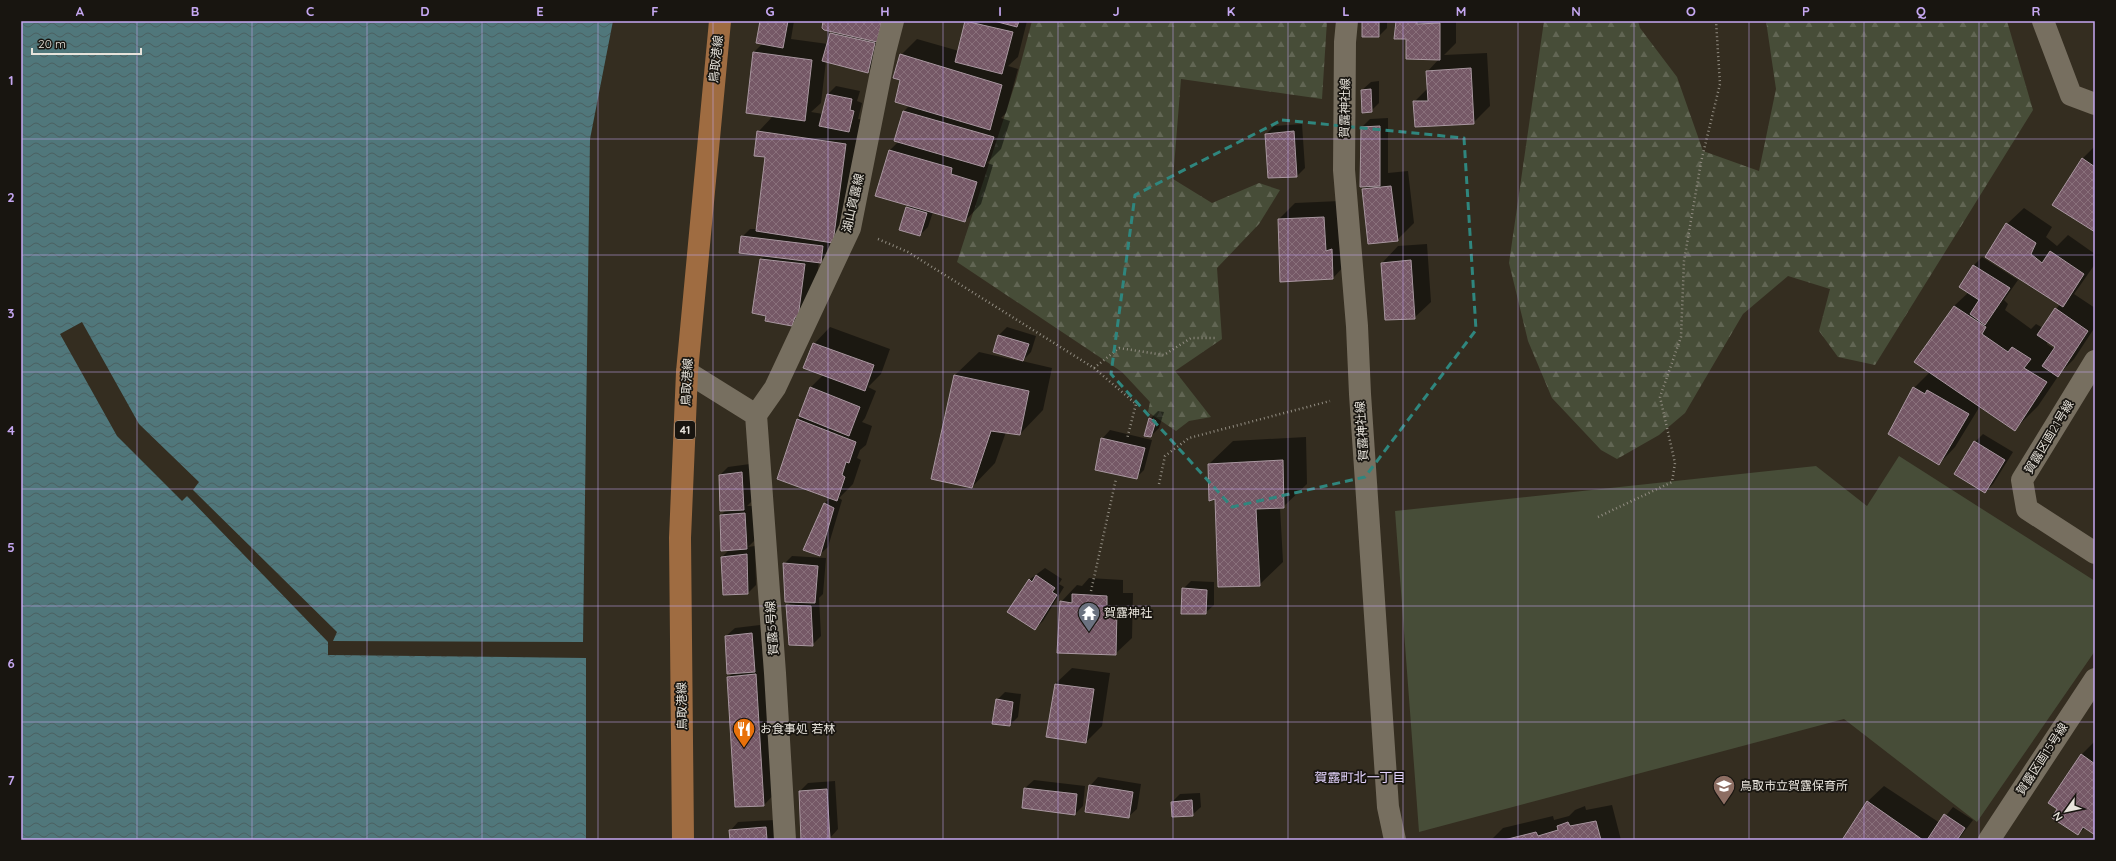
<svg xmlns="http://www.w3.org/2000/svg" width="2116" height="861" font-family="Quicksand,'Noto Sans JP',sans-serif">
	<defs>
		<pattern id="forest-firs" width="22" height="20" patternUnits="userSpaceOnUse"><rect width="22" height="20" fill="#474d38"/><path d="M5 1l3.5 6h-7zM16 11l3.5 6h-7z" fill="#626654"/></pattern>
		<pattern id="water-waves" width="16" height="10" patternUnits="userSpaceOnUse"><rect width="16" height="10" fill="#50777b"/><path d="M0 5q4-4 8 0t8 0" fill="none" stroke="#4b6061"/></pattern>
		<pattern id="building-cross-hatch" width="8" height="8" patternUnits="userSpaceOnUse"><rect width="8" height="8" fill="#755866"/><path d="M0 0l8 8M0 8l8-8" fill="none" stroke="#89707b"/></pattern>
	</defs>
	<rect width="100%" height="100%" fill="#342d20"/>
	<path fill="#474d38" d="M1899,456L2095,581V651L1977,822L1844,719L1419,832L1395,511L1816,466L1867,506Z"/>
	<path fill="url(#forest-firs)" d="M1032,21H1327L1322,99L1181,79L1173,179L1212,203L1259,183L1280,190L1259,224L1217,268L1222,339L1175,371L1211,417L1189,421L1176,431L1148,412L1150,402L1122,372L957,262L1016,81Z
		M1544,21H1638L1640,28L1677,77L1703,151L1759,171L1776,89L1766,21H2007L2033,110L1875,365L1838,357L1819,331L1830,289L1788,276L1743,314L1685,413L1659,435L1617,459L1601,450L1552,398L1528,341L1509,263Z"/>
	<path fill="url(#water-waves)" d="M21,21H613L590,139L583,642L333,641L337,632L193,490L199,482L139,424L82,322L60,334L117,436L182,501L187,496L328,642V655L586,658V840H21Z"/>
	<path fill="#0007" fill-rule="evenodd" d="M761,21H794L791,39L828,44L833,31L824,21H894L876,63L868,72L826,61L821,103L811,112L823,114L828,94L836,86L860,91L857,101L862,103L858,119L868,120L856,218L831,241L829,254L819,262L814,300L792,325L768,315L753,312L761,259L765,255L742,237L750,229H757L767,156L758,132L774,115L754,52L763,43Z
		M966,21H1027L1018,57L1008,66L1018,69L1006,113L1001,118L1010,121L1001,149L987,163L993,165L981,204L965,221L933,212L928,227L920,235L900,229L909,205L876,196L890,150L899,141L904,111L910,105L901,79V55L917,39L959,51Z
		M1364,21H1387V28L1379,36Z
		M1397,21H1456V43L1444,55L1487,53L1490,106L1473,123L1414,102L1428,88L1427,72L1439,59L1407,38Z
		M1379,81V103L1371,111L1362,90L1371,82Z
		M1388,118V173L1408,171L1414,223L1397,240L1363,190L1368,185L1362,127L1370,119Z
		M1302,124L1305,168L1297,176L1266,134L1274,126Z
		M2095,146V231L2054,205L2083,158Z
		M1340,201L1349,261L1333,278L1279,219L1295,203Z
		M2024,208L2052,227L2046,237L2057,246L2068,235L2095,254V264L2074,294L2095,308V327L2074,359L2061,372L2038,406L2015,429L1980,406L1955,447L1939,464L1914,388L1930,372L1954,306L1969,292L1973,266L1982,257L2018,280L2004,300L2008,304L2005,310L2031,329L2036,324L2043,328L2060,304L2007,224ZM2048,341L2056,346L2054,349L2047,344Z
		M1427,244L1431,302L1414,318L1386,319L1382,263L1398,246Z
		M830,327L890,349L881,374L868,387L876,391L865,418L862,422L872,426L866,445L860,450L857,458L861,460L853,484L839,498L842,500L828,547L819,555L824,504L830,498L797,420L801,416L811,387L823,375L814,344Z
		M1007,327L1036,336L1031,352L1022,361L1052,368L1043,410L1020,434L1006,432L995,463L972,487L932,478L955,375L979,352L1019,361L999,335Z
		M1158,411L1164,412L1159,428L1151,436L1150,419Z
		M1110,430L1152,440L1144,470L1136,478L1102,439Z
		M1983,434L2013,452L1993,484L1985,492L1975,442Z
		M1306,437L1307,484L1283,507H1280L1283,562L1259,585L1216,498L1209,464L1233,441Z
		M750,464L752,501L747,506H753L755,540L748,547L755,546L756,585L748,593L722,557L730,549L721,515L726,510L720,475L728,467Z
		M792,556L826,558L823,594L819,598L821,636L812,645L787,606L791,601L784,564Z
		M1045,568L1062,579L1059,584L1064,587L1043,621L1035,629L1029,580Z
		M1089,578L1123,580V593H1133L1132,638L1115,654L1061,602L1077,585L1082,586Z
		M1191,581L1214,582V605L1205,613L1183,589Z
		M760,625L763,659H772L780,788L764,805L728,677L733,673L726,636L735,628Z
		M1072,668L1110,673L1102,726L1086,742L1055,684Z
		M1005,692L1021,694L1018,717L1010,725L997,700Z
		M2095,741V834L2085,828L2078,834L2081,755Z
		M1098,777L1141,784L1137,809L1128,817L1090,786Z
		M1034,780L1085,786L1083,806L1075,814L1025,788Z
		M835,781L838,829L830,838L802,840L800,791L808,783Z
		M1884,786L1940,823L1953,807L1973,820L1958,840H1843L1867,802Z
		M1200,793L1201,807L1192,815L1172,802L1180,794Z
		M1612,805L1621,840H1626H1491L1503,828L1553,816L1554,820L1569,816L1575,810L1585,806L1586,810Z
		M774,820L785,840H731L730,831L738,822Z"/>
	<path fill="url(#building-cross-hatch)" stroke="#a997a0" d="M760,21H788L783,48L756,43Z
		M823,21H882L877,42L824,30L822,28Z
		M965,21L1013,32L1002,74L955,62Z
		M994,21H1019L1017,27Z
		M1362,21L1379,22V37H1362Z
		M1396,21H1417V24L1440,23V60L1406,59V39H1394Z
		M830,33L875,43L868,73L822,61Z
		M753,52L812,60L805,121L746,113Z
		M900,54L1002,85L990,130L895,102L900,80L893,78Z
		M1471,68L1474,124L1415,127L1413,101H1428L1426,71Z
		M1371,89L1372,112L1362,113L1361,90Z
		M827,94L852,99L850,110L854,111L849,132L819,126Z
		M903,111L994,137L984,167L894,141Z
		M1380,126V186L1360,187L1361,127Z
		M757,131L846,144L833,243L756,231L765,157L754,156Z
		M1294,131L1297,177L1268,178L1265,134Z
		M889,150L952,168L951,174L977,182L965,222L875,196Z
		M2082,158L2095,167V232L2052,205Z
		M1391,186L1398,241L1368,244L1362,189Z
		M906,207L927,213L920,236L899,230Z
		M1324,217L1326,251L1332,249L1333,279L1280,282L1278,219Z
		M2006,223L2036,243L2031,254L2042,263L2050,251L2084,274L2063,307L1985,257Z
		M741,236L823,246L821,263L739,253Z
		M760,259L805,264L798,318L795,317L792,326L765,321L766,316L752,313Z
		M1411,260L1415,319L1385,320L1381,263Z
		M1973,265L2010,288L1985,325L1970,314L1979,300L1959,287Z
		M1954,306L1986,327L1982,334L2008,352L2012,347L2031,359L2024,368L2047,382L2015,431L1914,362Z
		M2055,308L2088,331L2058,377L2042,366L2055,347L2037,335Z
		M998,335L1029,344L1023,361L993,352Z
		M813,343L874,365L865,391L803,368Z
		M954,375L1029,391L1020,435L991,431L972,488L931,479Z
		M810,387L860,407L849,436L799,416Z
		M1913,387L1925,394L1927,390L1969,414L1939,465L1888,434Z
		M1149,418L1156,421L1151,437L1144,436Z
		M797,419L856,442L849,463L846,462L842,475L845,477L837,501L777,479Z
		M1101,438L1145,448L1137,479L1095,470Z
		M1974,441L2005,460L1985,493L1954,474Z
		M1283,460L1284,508L1256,509L1260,586L1218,587L1215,499L1209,501L1208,464Z
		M742,472L744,510L720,511L719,475Z
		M824,503L834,508L820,556L803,550Z
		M745,513L747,549L721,551L720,515Z
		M747,554L748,594L723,595L721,557Z
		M783,563L818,566L815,603L785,602Z
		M1036,575L1055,588L1052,592L1057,595L1035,630L1007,612L1029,579L1032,582Z
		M1182,588L1207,590L1206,614H1181Z
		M1072,594L1107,596V610L1117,609L1116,655L1057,653L1060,601L1072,603Z
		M786,605L811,606L813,646L789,645Z
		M752,633L755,672L727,674L725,636Z
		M756,674L764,806L735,807L727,677Z
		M1055,684L1094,689L1086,743L1046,737Z
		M996,699L1013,702L1010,726L992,724Z
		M2081,754L2095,764V835L2083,827L2078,835L2052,818L2057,809L2048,803Z
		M1089,785L1133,792L1129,818L1085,812Z
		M1024,788L1077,794L1075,815L1022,808Z
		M827,789L830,839L801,840L799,791Z
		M1192,800L1193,816L1172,817L1171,802Z
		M1867,801L1923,840H1842Z
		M1944,814L1965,828L1957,840H1927Z
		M1596,821L1601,840H1504L1536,832L1538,836L1558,830L1557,826L1568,822L1570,826Z
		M766,827L767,840H730L729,830Z"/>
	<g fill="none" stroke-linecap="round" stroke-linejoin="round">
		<path stroke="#928d82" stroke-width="2.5" stroke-dasharray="1 3" stroke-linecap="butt" d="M878,239L908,252L1094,368L1136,404L1127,439
			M1094,368L1119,348L1164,355L1191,338H1216
			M1159,484L1165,456L1189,438L1330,401
			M1598,517L1672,482L1675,463L1660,397L1681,337L1684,261L1701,162L1720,84L1716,21
			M1091,591L1116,479"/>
		<path stroke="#776f60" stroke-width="22" d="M1347,21L1345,42L1344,170L1357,326L1360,394L1388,807L1395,840
			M2043,21L2071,95L2095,104
			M2095,361L2022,480L2027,509L2095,553
			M687,372L756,415
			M756,415L775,673L785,840
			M756,415L775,388L850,228L885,52L893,21
			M1989,840L2095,679"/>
		<path stroke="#9f6c41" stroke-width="22" d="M683,840L680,538L687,372L720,21"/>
	</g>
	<path fill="none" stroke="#2f867e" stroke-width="3" stroke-dasharray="8 5" stroke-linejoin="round" d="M1282,120L1464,138L1476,330L1365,477L1232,507L1111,374L1135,195Z"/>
	<path fill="none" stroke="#c5a7f1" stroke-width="1" stroke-opacity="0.55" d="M137,21V840M252,21V840M367,21V840M482,21V840M598,21V840M713,21V840M828,21V840M943,21V840M1058,21V840M1173,21V840M1288,21V840M1403,21V840M1518,21V840M1634,21V840M1749,21V840M1864,21V840M1979,21V840M21,139H2095M21,255H2095M21,372H2095M21,489H2095M21,606H2095M21,722H2095"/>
	<defs>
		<g id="temple-pin" transform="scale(1.15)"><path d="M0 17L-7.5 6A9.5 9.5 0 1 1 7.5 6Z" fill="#6b7280" stroke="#181510"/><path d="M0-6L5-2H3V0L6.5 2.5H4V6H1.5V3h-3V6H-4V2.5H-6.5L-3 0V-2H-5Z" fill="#fff"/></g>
		<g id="restaurant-pin" transform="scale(1.15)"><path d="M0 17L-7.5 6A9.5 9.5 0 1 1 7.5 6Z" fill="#e8710a" stroke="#181510"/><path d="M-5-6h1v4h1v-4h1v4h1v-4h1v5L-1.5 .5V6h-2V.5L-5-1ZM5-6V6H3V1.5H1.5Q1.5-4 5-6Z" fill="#fff"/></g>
		<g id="school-pin" transform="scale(1.15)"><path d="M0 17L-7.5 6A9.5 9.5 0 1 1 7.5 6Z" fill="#8d6e63" stroke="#181510"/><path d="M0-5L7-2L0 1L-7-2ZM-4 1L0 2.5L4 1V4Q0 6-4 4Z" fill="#fff"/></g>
	</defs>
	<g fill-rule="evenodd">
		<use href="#temple-pin" x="1089" y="613"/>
		<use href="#restaurant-pin" x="744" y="729"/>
		<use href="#school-pin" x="1724" y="786"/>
	</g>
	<g text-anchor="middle" stroke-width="3.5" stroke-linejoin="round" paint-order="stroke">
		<rect fill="#181510" stroke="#a9a59e" stroke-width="1" x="675" y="421" width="20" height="18" rx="3"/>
		<g font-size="11" font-weight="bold" fill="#e7e3db">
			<text x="685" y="434">41</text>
		</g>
		<g font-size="12" fill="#e7e3db" stroke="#181510">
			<text transform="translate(716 59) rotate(-84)" y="4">鳥取港線</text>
			<text transform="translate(1345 108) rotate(-89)" y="4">賀露神社線</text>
			<text transform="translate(853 203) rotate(-77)" y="4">湖山賀露線</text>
			<text transform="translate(687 382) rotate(-87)" y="4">鳥取港線</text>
			<text transform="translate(1362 431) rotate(-94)" y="4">賀露神社線</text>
			<text transform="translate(2049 437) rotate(-59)" y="4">賀露区画21号線</text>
			<text transform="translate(772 628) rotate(-94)" y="4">賀露5号線</text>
			<text transform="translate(682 706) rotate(-91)" y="4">鳥取港線</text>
			<text transform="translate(2042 759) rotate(-57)" y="4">賀露区画15号線</text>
		</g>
		<g font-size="12" fill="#e7e3db" stroke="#181510" text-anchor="start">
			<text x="1104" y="617">賀露神社</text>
			<text x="760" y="733">お食事処 若林</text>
			<text x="1740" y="790">鳥取市立賀露保育所</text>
		</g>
		<g font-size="13" fill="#e2d2fc" stroke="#181510">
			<text x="1360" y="782">賀露町北一丁目</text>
		</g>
	</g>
	<rect width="2116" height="861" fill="none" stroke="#181510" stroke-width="44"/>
	<g transform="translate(2066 811) rotate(237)" stroke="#181510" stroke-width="3" paint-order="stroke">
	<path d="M0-3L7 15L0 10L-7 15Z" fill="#e7e3db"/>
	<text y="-6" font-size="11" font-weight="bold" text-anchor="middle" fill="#e7e3db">N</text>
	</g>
	<path d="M32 48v6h109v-6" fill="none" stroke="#e7e3db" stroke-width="2"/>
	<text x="38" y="48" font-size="12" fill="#e7e3db" stroke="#181510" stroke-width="3" paint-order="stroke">20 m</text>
	<rect x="22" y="22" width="2072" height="817" fill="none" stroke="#c5a7f1" stroke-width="1.5"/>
	<g font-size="13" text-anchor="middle" font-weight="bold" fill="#c5a7f1">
		<text x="80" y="16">A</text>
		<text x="195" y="16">B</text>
		<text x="310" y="16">C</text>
		<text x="425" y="16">D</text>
		<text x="540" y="16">E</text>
		<text x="655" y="16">F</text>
		<text x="770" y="16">G</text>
		<text x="885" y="16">H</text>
		<text x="1000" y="16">I</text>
		<text x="1116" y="16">J</text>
		<text x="1231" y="16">K</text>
		<text x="1346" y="16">L</text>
		<text x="1461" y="16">M</text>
		<text x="1576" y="16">N</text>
		<text x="1691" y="16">O</text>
		<text x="1806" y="16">P</text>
		<text x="1921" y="16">Q</text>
		<text x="2036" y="16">R</text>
		<text x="11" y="85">1</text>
		<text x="11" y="202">2</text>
		<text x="11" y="318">3</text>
		<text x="11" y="435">4</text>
		<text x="11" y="552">5</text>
		<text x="11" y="668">6</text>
		<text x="11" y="785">7</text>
	</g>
</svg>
